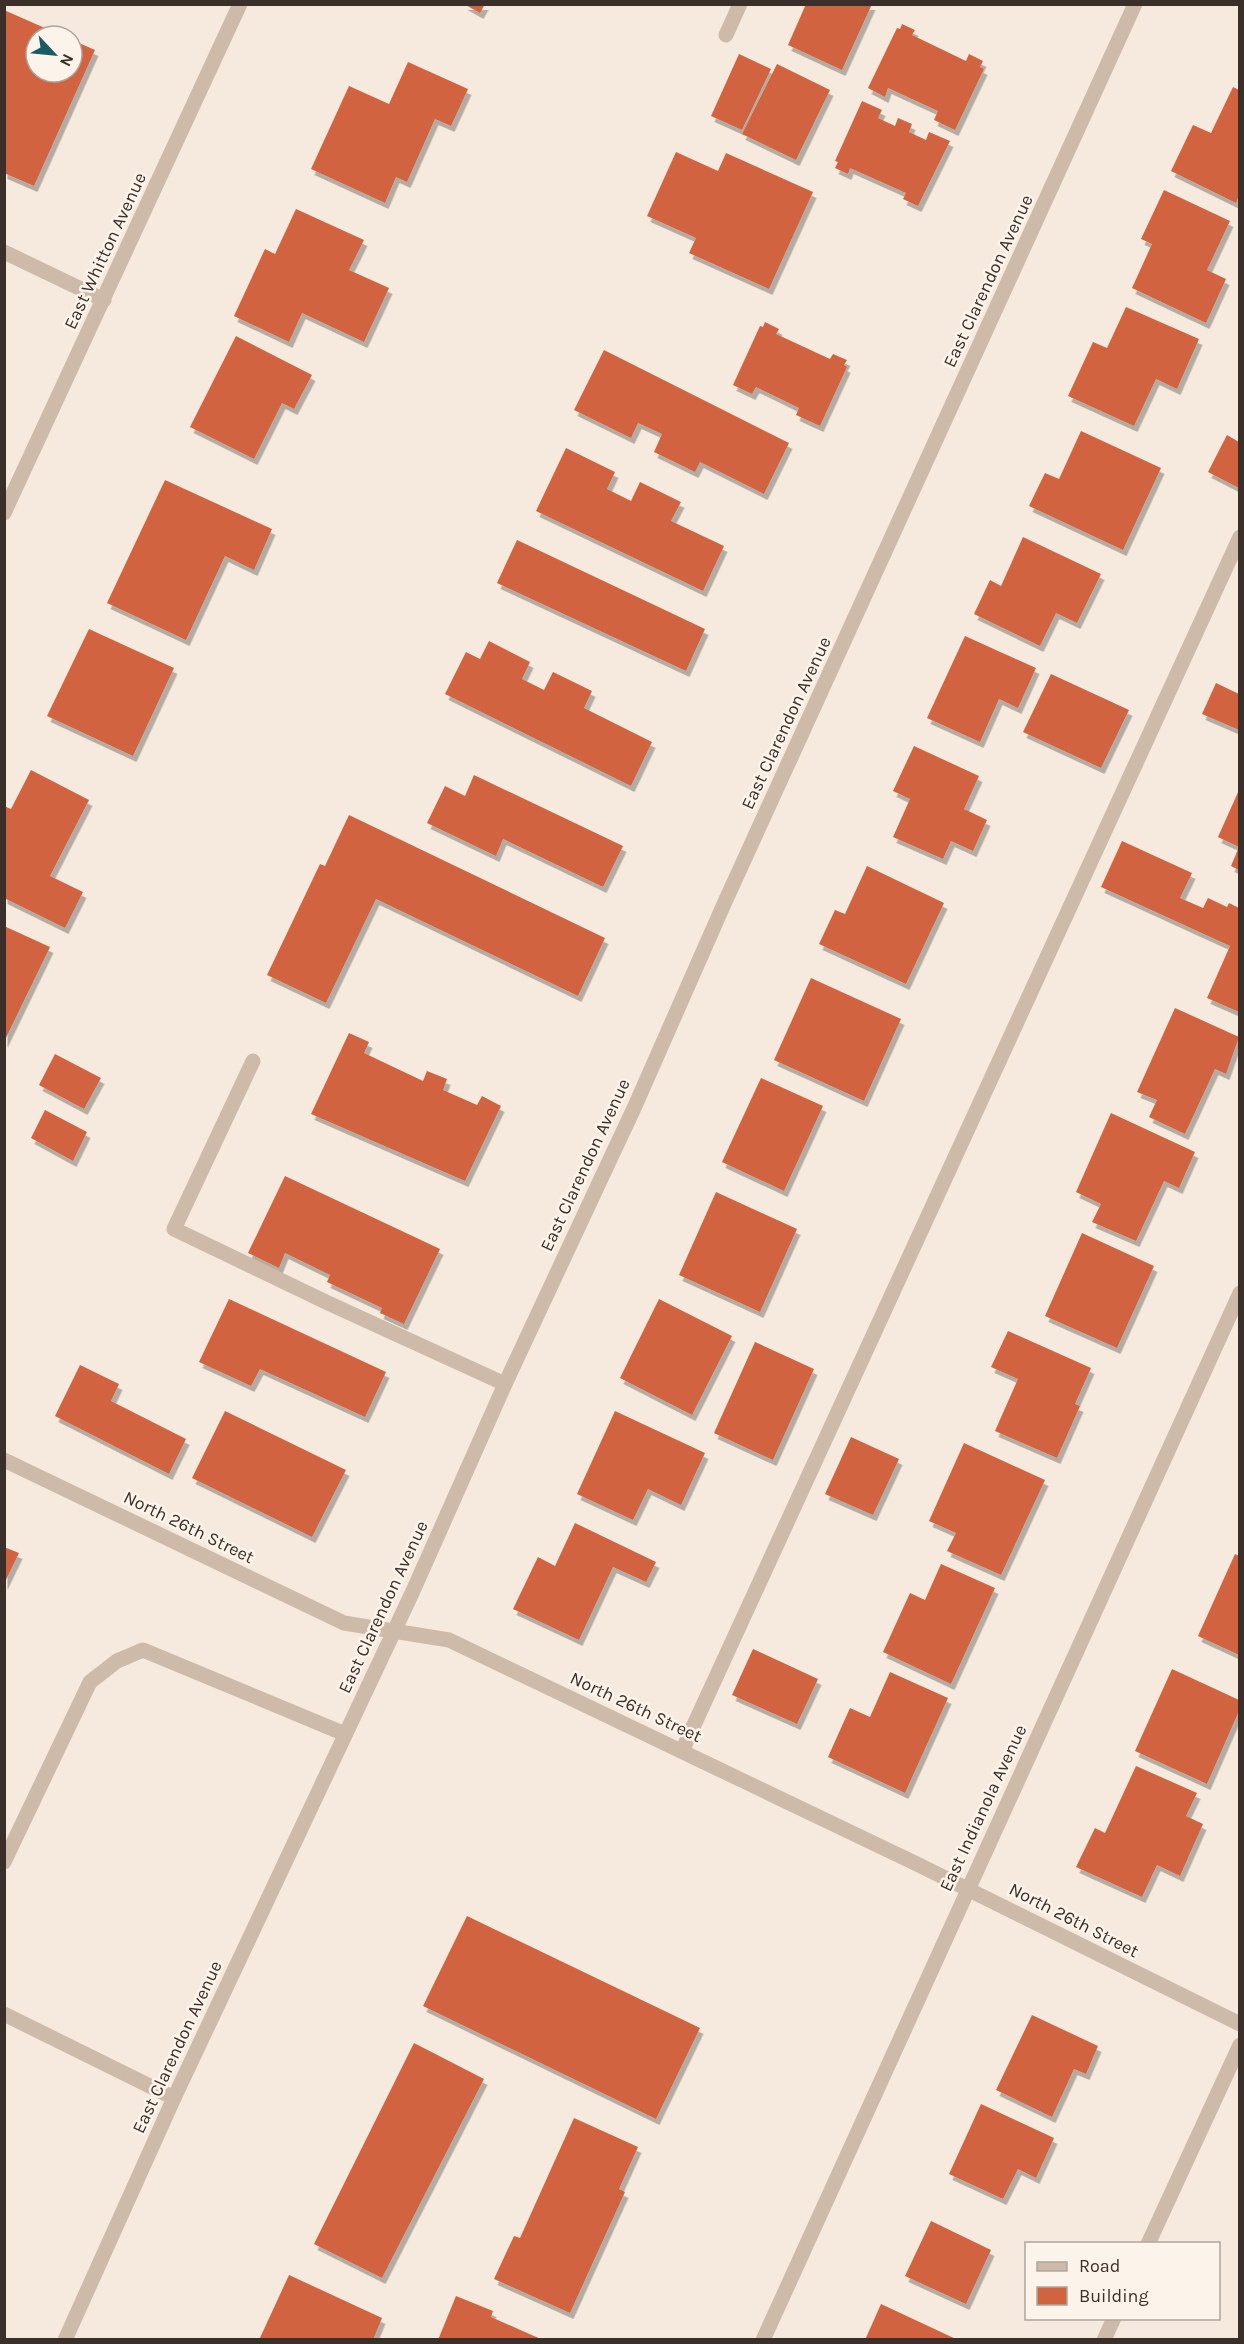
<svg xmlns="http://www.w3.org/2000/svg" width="1244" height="2344" font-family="Karla,sans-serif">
	<defs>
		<filter id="shadow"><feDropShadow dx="3.5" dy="6" stdDeviation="0" flood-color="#0004"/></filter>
	</defs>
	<rect width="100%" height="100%" fill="#f5eadd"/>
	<path fill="#d16440" filter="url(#shadow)" d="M464,4H485L480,13Z
		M806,4H872L842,70L788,45Z
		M4,10L63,36H36V72H72V40L95,50L34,186L4,173Z
		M902,24L915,30L912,35L966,61L969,54L983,61L980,67L984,69L955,130L934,120L938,111L888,88L885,97L868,88L897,28L900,29Z
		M739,54L771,69L742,130L711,116Z
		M408,62L468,89L451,126L435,119L407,182L396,177L385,203L311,169L349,86L389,104Z
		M777,64L830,90L796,160L742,134Z
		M1233,87L1239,90V195L1236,203L1171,171L1193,125L1211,133Z
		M862,101L882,110L878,118L895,126L898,118L912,124L909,132L926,140L929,132L950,141L918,206L903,199L906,193L850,168L848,174L835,168L838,162L835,161Z
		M676,152L718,171L726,153L813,192L769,289L689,253L696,238L647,216Z
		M1164,190L1230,221L1207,270L1226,279L1206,323L1132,288L1152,244L1141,239Z
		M296,209L364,240L349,270L389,288L364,342L302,313L289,342L234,316L265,249L275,254Z
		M1126,307L1199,339L1177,389L1156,379L1134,426L1068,396L1093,342L1107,348Z
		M765,322L779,329L776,334L830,359L833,354L847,360L844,365L847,367L820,426L796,415L799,408L756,387L752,394L733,385L760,326L763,327Z
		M236,336L312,375L294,409L282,403L254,459L190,427Z
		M604,350L789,443L764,494L700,462L695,472L654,452L662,434L638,423L631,438L574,410Z
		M1081,431L1161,468L1123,550L1029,506L1045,473L1059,479Z
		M1227,435L1239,442V488L1208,472Z
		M566,448L615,472L607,489L631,501L640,482L681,502L671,521L724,546L703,591L536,511Z
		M165,480L272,529L254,570L225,556L186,640L107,603Z
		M1023,537L1101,574L1077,623L1056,613L1040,646L974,614L990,580L1001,586Z
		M517,540L705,629L686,671L497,583Z
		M89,629L174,668L133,756L47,716Z
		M965,636L1036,668L1018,708L999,699L980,742L927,718Z
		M489,641L530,662L522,679L544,690L553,672L592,691L584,708L652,742L631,786L445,694L466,652L480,659Z
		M1051,674L1129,710L1101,768L1023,732Z
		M1216,683L1239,694V730L1202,714Z
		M914,746L979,776L964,809L987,820L973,851L951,841L943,859L893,837L910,799L893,791Z
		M31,770L89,800L50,876L83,892L65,928L4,898V806L11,809Z
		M474,775L623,846L603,887L503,839L496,856L427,823L445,786L465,796Z
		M1239,790V847L1218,837Z
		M349,815L605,938L578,996L376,899L326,1003L267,975L320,864L325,866Z
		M1122,841L1192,873L1180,898L1203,908L1208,898L1227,907L1229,903L1239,908V1012L1207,998L1230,946L1101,887Z
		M1239,847V870L1231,866Z
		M867,866L944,903L906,984L819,944L835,910L845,914Z
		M4,926L50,947L4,1042Z
		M811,978L901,1019L864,1101L774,1060Z
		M1175,1008L1239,1037L1226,1074L1215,1069L1185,1134L1149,1117L1157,1100L1137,1092Z
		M349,1033L369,1042L364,1053L423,1081L427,1071L447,1079L443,1090L477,1105L482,1096L501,1106L465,1181L311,1114Z
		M55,1054L101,1078L84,1109L39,1085Z
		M761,1078L823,1106L784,1191L722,1162Z
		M45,1110L87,1132L73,1161L31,1138Z
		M1111,1113L1195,1152L1179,1188L1164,1181L1136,1241L1092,1222L1101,1204L1076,1192Z
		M285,1176L440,1249L404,1324L380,1313L382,1308L327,1282L330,1275L285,1253L279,1268L248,1253Z
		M716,1192L797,1229L760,1312L679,1275Z
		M1082,1233L1154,1266L1117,1348L1045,1316Z
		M229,1299L386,1372L365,1417L260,1369L251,1386L199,1362Z
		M659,1299L732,1336L692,1415L620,1378Z
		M1008,1331L1091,1368L1075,1404L1080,1406L1057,1458L995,1431L1018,1379L991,1367Z
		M755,1342L814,1369L773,1460L714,1433Z
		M80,1365L119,1384L111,1401L186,1439L169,1474L55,1416Z
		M225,1411L346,1470L312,1537L192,1478Z
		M615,1411L705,1453L681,1505L648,1489L633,1520L577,1494Z
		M851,1437L899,1459L873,1515L825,1494Z
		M964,1443L1045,1480L1001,1575L947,1551L956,1533L929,1521Z
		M575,1523L656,1562L646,1582L613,1567L579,1640L513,1609L538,1557L555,1566Z
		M4,1547L19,1553L4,1584Z
		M1235,1554L1239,1556V1655L1198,1636Z
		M941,1564L995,1588L951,1684L883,1652L910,1593L925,1600Z
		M753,1649L818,1679L797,1724L732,1695Z
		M1172,1669L1239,1700V1711L1207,1784L1135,1751Z
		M890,1672L948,1698L905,1793L828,1757L850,1708L870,1717Z
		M1136,1766L1197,1793L1186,1816L1203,1824L1180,1876L1157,1865L1142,1897L1076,1867L1095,1828L1105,1833Z
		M467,1916L700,2028L656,2119L423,2006Z
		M1032,2015L1098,2046L1086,2074L1074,2069L1052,2117L996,2090Z
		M414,2043L484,2079L382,2278L314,2244Z
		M981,2104L1054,2138L1036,2178L1018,2169L1003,2199L949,2174Z
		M574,2118L638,2147L619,2189L625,2192L570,2313L494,2279L514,2236L520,2238Z
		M931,2221L991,2250L966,2304L905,2276Z
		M289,2275L382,2318L373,2340H259Z
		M456,2296L493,2311L491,2317L543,2340H438Z
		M881,2304L958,2340H865Z"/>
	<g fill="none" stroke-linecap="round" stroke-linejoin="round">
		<path stroke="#cebaa8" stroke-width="15" d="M726,35L740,4
			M253,1061L174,1229L328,1303L505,1384
			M682,1751L1240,537
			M4,1862L90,1682L117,1661L143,1650L345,1734
			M4,2014L174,2098
			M1148,2244L1240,2045
			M1104,2340L1114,2318"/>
		<path stroke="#cebaa8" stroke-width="15" d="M4,252L104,300
			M4,513L240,4
			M4,1460L344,1623L449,1640L919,1865L1240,2024
			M65,2340L174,2098L413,1591L505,1384L635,1106L724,904L1135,4
			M763,2340L1240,1293"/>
	</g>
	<g text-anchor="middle" stroke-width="5" stroke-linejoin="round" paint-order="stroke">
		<g font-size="18" fill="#3b2f29" stroke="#fcf4eb">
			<text transform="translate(105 251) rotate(-65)" y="6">East Whitton Avenue</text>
			<text transform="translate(988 281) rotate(-65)" y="6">East Clarendon Avenue</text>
			<text transform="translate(786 723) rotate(-65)" y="6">East Clarendon Avenue</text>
			<text transform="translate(585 1165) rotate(-65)" y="6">East Clarendon Avenue</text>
			<text transform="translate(189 1527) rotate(26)" y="6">North 26th Street</text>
			<text transform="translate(383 1607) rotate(-65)" y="6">East Clarendon Avenue</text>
			<text transform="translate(636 1707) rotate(25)" y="6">North 26th Street</text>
			<text transform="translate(983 1808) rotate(-65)" y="6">East Indianola Avenue</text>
			<text transform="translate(1074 1920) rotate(27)" y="6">North 26th Street</text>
			<text transform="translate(177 2047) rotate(-65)" y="6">East Clarendon Avenue</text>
		</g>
	</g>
	<rect width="1244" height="2344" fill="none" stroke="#3b2f29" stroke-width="12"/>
	<rect x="1025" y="2242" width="195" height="78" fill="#fcf4eb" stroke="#afa59d" stroke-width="1.5"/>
	<rect x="1037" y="2262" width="30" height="9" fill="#cebaa8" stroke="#afa59d" stroke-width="1.5"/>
	<text x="1079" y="2272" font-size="18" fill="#3b2f29">Road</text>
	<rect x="1037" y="2287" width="30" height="18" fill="#d16440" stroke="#afa59d" stroke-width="1.5"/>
	<text x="1079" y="2302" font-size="18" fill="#3b2f29">Building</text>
	<g transform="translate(54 54) rotate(116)"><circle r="28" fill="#fcf4eb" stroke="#afa59d" stroke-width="1.5"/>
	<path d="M0-4.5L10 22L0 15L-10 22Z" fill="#1a5b61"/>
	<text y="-9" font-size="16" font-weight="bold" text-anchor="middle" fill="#3b2f29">N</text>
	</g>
</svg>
